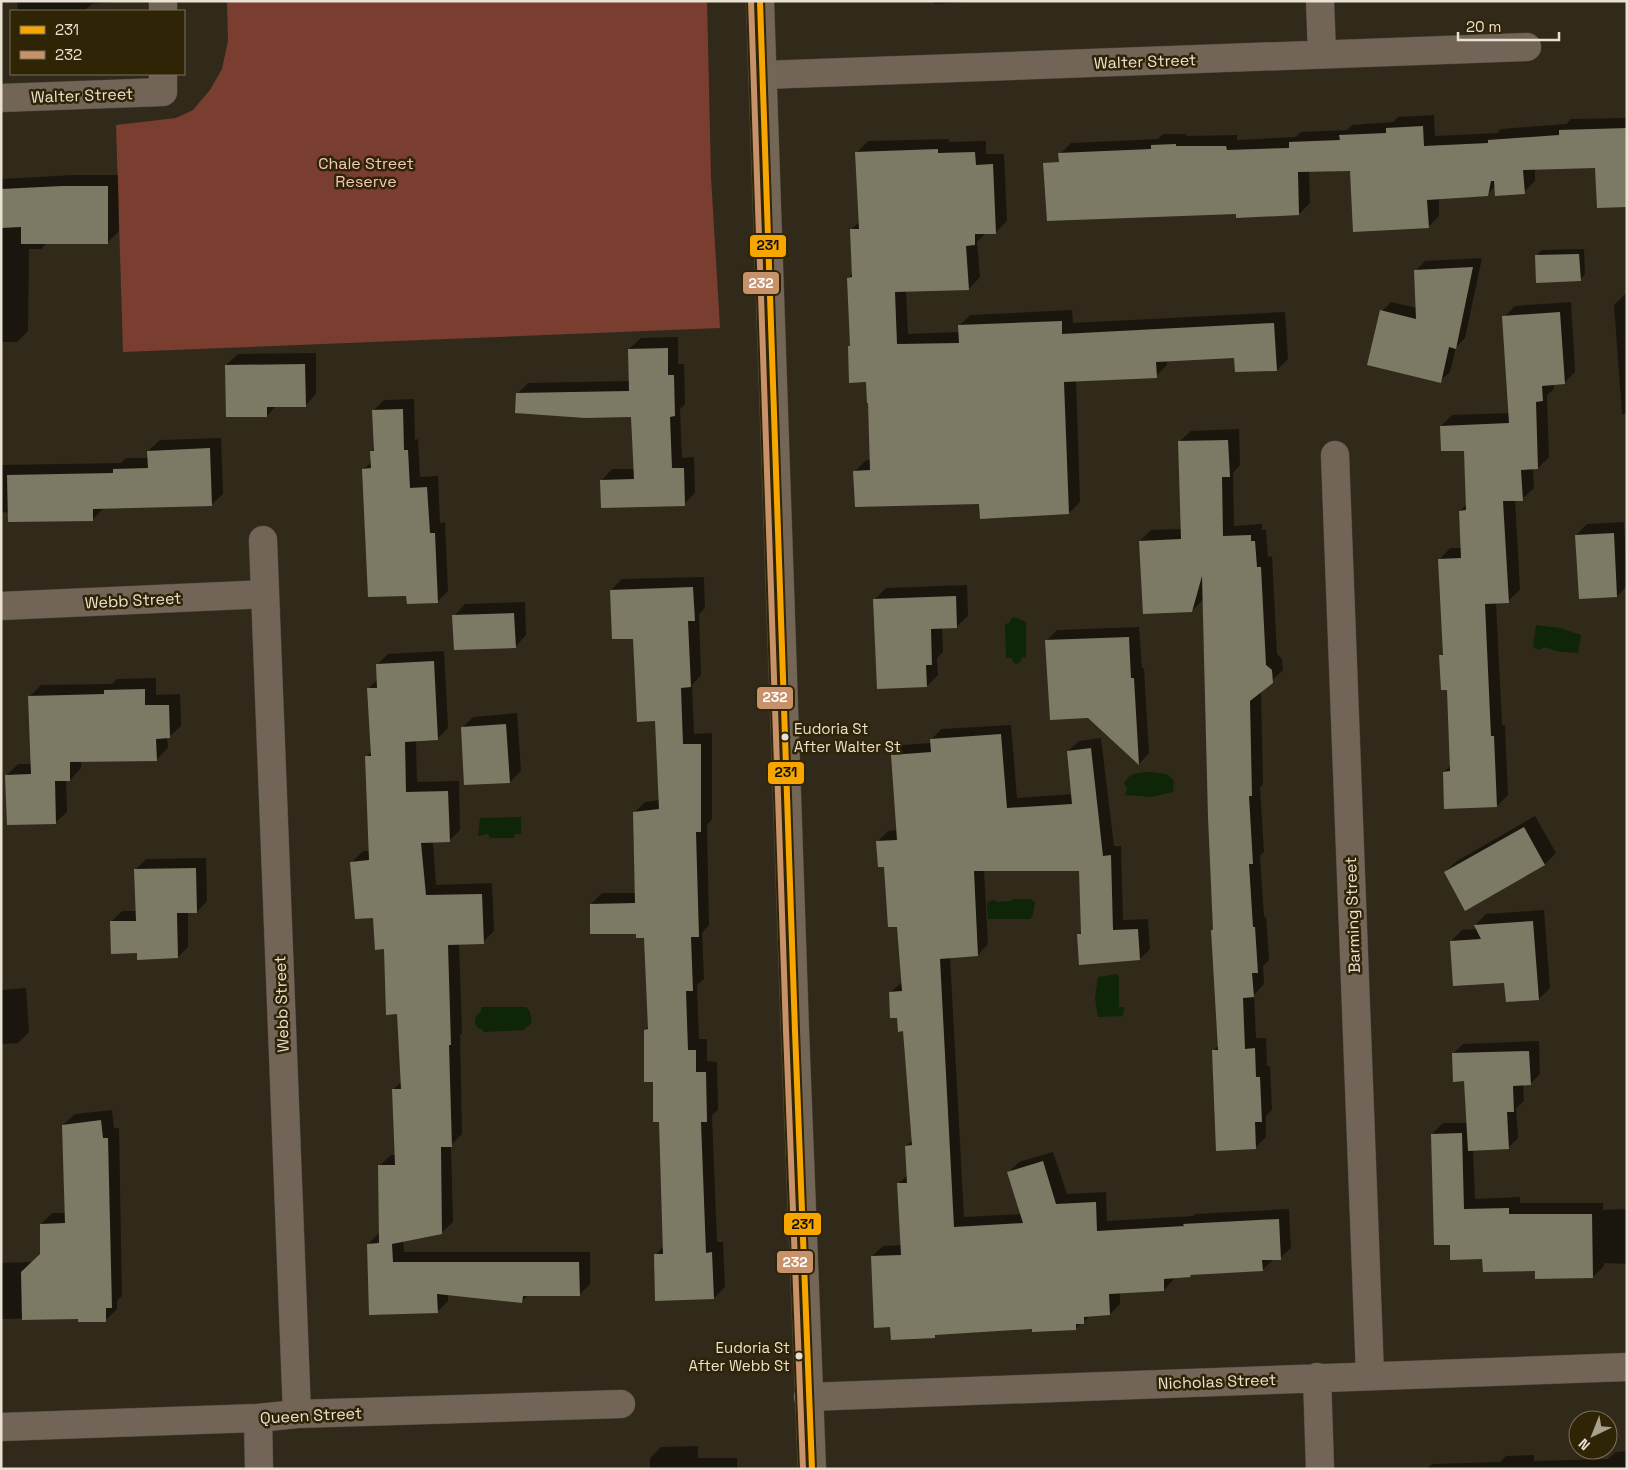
<svg xmlns="http://www.w3.org/2000/svg" width="1628" height="1470" font-family="'Space Grotesk',sans-serif">
	<rect width="100%" height="100%" fill="#312a1b"/>
	<path fill="#793e30" d="M227,1H707L711,177L720,328L123,352L116,125L176,118L193,110L210,90L222,69L228,41Z"/>
	<path fill="#0e2507" d="M1014,617L1026,622V658L1022,657L1021,661L1018,664L1014,663L1011,658H1006L1005,624L1009,623L1011,619Z
		M1536,625L1560,628L1581,635L1578,653L1556,651L1544,647L1540,650L1533,647Z
		M1150,772L1167,774L1174,781L1173,792L1151,797L1125,795L1127,788L1124,784C1129,772 1139,773 1150,772Z
		M521,817V834H515L514,838H490L488,834L478,836L480,818Z
		M1012,899H1030L1035,902L1033,915L1030,919H988L987,904L989,901L995,900L997,902L1011,901Z
		M1117,974L1119,977V1007H1124L1123,1016L1098,1017L1095,998L1098,977Z
		M482,1007H526L530,1012L532,1022L529,1026L525,1027V1030L484,1032L482,1029L478,1028L475,1023L476,1016L481,1011Z"/>
	<path fill="#0007" d="M1,1H130L92,4L85,10L34,11H18L17,2Z
		M934,1H983L934,4Z
		M1434,115L1435,136L1497,133L1501,129L1566,124L1571,119L1627,118V206L1596,167L1535,169V181L1524,192L1495,186L1487,195L1439,198V216L1428,227L1351,170L1309,171L1310,203L1299,214L1237,213L1060,154L1071,143L1158,139L1163,134H1186V136L1237,135V140L1295,137L1301,132L1347,130L1352,125L1393,122L1398,117Z
		M949,139V142L986,141V154H1004L1007,221L996,232L986,233L977,242L980,277L969,289L906,290L908,334L960,332L959,326L970,315L1072,310L1073,323L1285,312L1288,359L1277,370L1235,356L1167,360V365L1156,376L1076,381L1080,502L1069,513L980,503L855,471L866,460H871L867,381L849,347L851,345L848,278L853,273L852,229L860,221L857,152L868,141Z
		M73,175H118L119,231L108,242H48L41,249H29L28,331L17,342H1V179Z
		M1584,249L1585,274L1580,280L1536,256L1541,250Z
		M1482,258L1465,338L1456,347L1450,372L1440,381L1382,311L1391,302L1417,308L1415,271L1425,261Z
		M1625,294H1627V414H1622L1614,305Z
		M1571,302L1575,372L1564,383L1554,384V389L1547,395L1549,457L1538,468H1533L1534,488L1522,499L1515,500L1520,590L1508,601L1496,602L1502,725H1505L1508,795L1497,806L1444,772L1451,765L1448,688L1441,656L1444,652L1439,560L1450,548H1462L1460,511L1467,504L1465,450L1441,426L1452,415L1510,413L1504,317L1515,306Z
		M678,337V364H684L685,404L680,409L682,458L694,457L695,493L684,504L601,481L612,469H635L633,416L517,394L528,383L630,381L629,349L641,338Z
		M316,353V394L305,406H276L267,416L226,365L238,354Z
		M414,399L415,440L418,439L420,477L438,476L440,523L445,522L448,591L437,602L408,594L363,470L372,461L371,452L375,448L374,410L384,400Z
		M1239,429L1240,465L1233,473L1234,526L1262,524V530H1266L1268,557L1272,556L1277,654L1282,659L1283,670L1261,691L1263,784L1260,787L1264,852L1260,855L1264,917L1266,916L1269,960L1263,966L1264,984L1254,995L1256,1038H1266L1267,1066H1270L1272,1110L1266,1116V1137L1255,1148L1213,1051L1219,1045L1212,931L1215,928L1204,598L1192,611L1140,541L1151,530L1182,529L1179,442L1191,431Z
		M221,438L223,494L211,505L104,508L92,520L1,512V465L121,463L126,458H149L148,451L160,440Z
		M1624,522L1627,586L1617,596L1576,535L1587,524Z
		M704,577L705,608L699,614L701,675L692,685L694,734L712,733V819L707,825L709,925L702,933L704,979L697,985L699,1039H707V1061L717,1062L718,1110L712,1115L717,1242H723L725,1287L714,1298L655,1255L664,1246L660,1121L645,1030L649,1026L645,937L591,904L602,893H636L634,813L645,802L660,800L656,719L635,637L611,590L622,579Z
		M967,585L968,616L956,627H942L943,652L937,658L938,675L927,686L875,599L886,588Z
		M525,602L526,635L515,647L454,616L465,604Z
		M1139,627L1142,668H1144L1149,753L1139,764L1046,641L1057,630Z
		M444,651L448,728L437,739L416,740L417,782L459,781L460,830L449,841L433,842L436,885L492,883L494,931L483,942L459,944L462,1033L460,1035L462,1134L451,1145L453,1222L441,1233L403,1240L404,1252H590V1284L579,1295L529,1294L522,1301L448,1294V1301L437,1312L368,1244L379,1233V1166L391,1155H395L393,1090L402,1081L398,1013L385,948L352,862L363,851H370L367,756L372,751L368,689L378,679L377,665L388,654Z
		M156,678V695L180,694L181,726L169,737H167L168,748L156,760L81,761V768L70,780H66L67,812L55,823L7,775L18,764H32L29,697L41,685L112,684L117,679Z
		M517,713L521,771L510,782L462,728L473,717Z
		M1011,725L1017,798L1073,794L1068,751L1079,741L1101,738L1114,846H1121L1123,920L1148,919L1150,949L1140,959L1078,935L1082,931L1080,870H984L988,944L978,955L950,957L964,1217L1021,1214L1008,1173L1019,1162L1053,1152L1067,1194L1106,1192L1107,1221L1193,1216L1195,1214L1289,1209L1291,1248L1280,1258L1273,1260L1262,1270L1192,1274L1190,1276L1174,1277V1279L1164,1290L1120,1292V1304L1110,1314L1091,1315L1075,1329L1033,1328L939,1333L934,1337L891,1326L872,1256L883,1246L902,1245L898,1184L908,1175L906,1146L913,1140L904,1030L890,993L902,982L898,925L885,866L878,841L888,831L897,830L892,756L902,745L931,743V740L941,729Z
		M1535,816L1556,853L1545,864L1466,909L1445,872L1457,861Z
		M206,858L207,901L197,912H188V947L178,957L138,951L111,922L122,911H137L136,869L146,859Z
		M1544,910L1550,988L1539,999L1506,982L1451,941L1462,930L1477,929L1475,925L1486,914Z
		M26,988L29,1032L18,1043L1,1044V990Z
		M1539,1041L1540,1074L1530,1084H1523L1524,1101L1516,1108L1518,1138L1508,1148L1473,1149L1475,1199L1520,1197V1203H1603V1210L1627,1209V1264L1604,1263V1266L1593,1277L1536,1270L1484,1258L1451,1244L1432,1134L1443,1123H1468L1466,1080L1453,1054L1463,1044Z
		M112,1110L114,1128H119L122,1296L117,1301V1309L106,1320L80,1317L1,1319V1263L32,1262L41,1254V1224L52,1213H66L63,1125L75,1114Z
		M698,1446V1458H737V1469H650V1458L661,1447Z
		M1627,1451V1469H1427L1432,1464L1500,1462L1506,1456L1534,1455V1461L1608,1459L1616,1452Z"/>
	<path fill="#7c7a64" d="M1423,126L1424,146L1488,143V140L1559,135V130L1627,128V207L1597,208L1595,168L1523,170L1525,194L1495,196L1494,181H1491L1488,196L1427,200L1429,228L1353,232L1350,171L1298,172L1299,215L1236,218V214L1047,221L1043,163L1059,162L1058,153L1151,149V145L1176,144V146H1226L1227,150L1289,148V142L1340,140L1339,135L1386,133V128Z
		M938,149V153L975,152L976,165L993,164L996,234H975V245L966,246L969,290L895,292L897,344L959,343L958,325L1062,321V334L1274,323L1277,371L1235,372L1234,358L1156,362L1157,378L1064,382L1069,514L980,519L979,504L855,507L853,471L870,470L868,403H867L866,382L849,383L848,346H850L847,278L852,277L850,229H859L855,152Z
		M62,186H108V244H21V227L1,228V189Z
		M1579,254L1581,281L1536,283L1535,255Z
		M1473,267L1456,349L1449,347L1441,383L1367,365L1380,310L1416,319L1414,270Z
		M1560,312L1565,384L1542,386L1543,401L1536,402L1538,469L1521,470L1523,501H1503L1509,603L1485,604L1491,736H1494L1497,807L1444,809L1443,772L1450,771L1447,690H1441L1439,655H1443L1438,559L1461,558L1459,511L1466,510L1464,451H1441L1440,426L1509,423L1502,316Z
		M668,348V375H674L675,416L670,417L672,468H684L685,506L601,508L600,480L634,479L631,417L585,418L515,413L516,393L629,391L628,349Z
		M305,364L306,407H267V417H226L225,365Z
		M403,409L404,450H408L410,488L427,487L430,533H435L438,603L407,604L406,596L368,597L362,469L371,468L370,451H374L372,410Z
		M1228,440L1230,477H1222L1223,536L1251,535V541H1255L1257,567H1261L1266,665L1272,670L1273,683L1250,701L1252,796H1249L1253,864H1249L1253,927H1255L1258,973H1252L1254,997L1243,998L1245,1049L1255,1048L1256,1077H1260L1262,1122H1255L1256,1149L1216,1151L1212,1050H1218L1211,930H1213L1208,817L1202,576L1192,612L1143,614L1139,541L1181,539L1178,441Z
		M210,448L212,506L93,509V521L8,522L7,475L113,473V469L148,468L147,451Z
		M1614,533L1617,597L1579,599L1575,535Z
		M693,587L695,621H688L691,687L681,688L683,744H701V832H696L699,937H691L693,991H686L688,1050H696V1072H706L707,1122H701L706,1253L712,1252L714,1299L655,1301L654,1254H663L659,1122H653V1082H644V1030L648,1029L644,938H636V934H590V904L635,903L633,812L659,809L655,721L637,722L633,639H612L610,590Z
		M956,596L957,628L931,629L932,665H926L927,687L877,689L873,599Z
		M514,613L516,648L454,650L452,615Z
		M1129,637L1131,678H1134L1139,765L1088,718L1050,720L1045,640Z
		M434,661L438,740L405,742L406,792L448,791L450,842L421,843L426,895L482,894L484,944L448,945L451,1045H449L452,1147H441L442,1234L392,1244L393,1262H579L580,1296H523L522,1303L437,1294L438,1313L369,1315L367,1244L379,1243L378,1165H395L392,1089H401L397,1014L386,1015L384,949L375,950L373,918L355,919L350,862L369,860L365,756H371L367,688H377L376,664Z
		M145,689V705H169L170,738L156,739L157,761L70,762V781H55L56,824L7,825L5,775L31,774L28,696L104,694V690Z
		M506,724L510,783L464,785L461,727Z
		M1001,734L1007,808L1072,804L1067,751L1091,748L1103,856L1111,855L1113,930L1138,929L1140,960L1079,965L1077,934H1081L1079,871H974L978,956L940,959L954,1227L1023,1223L1007,1172L1043,1161L1056,1204L1096,1202L1097,1231L1184,1226L1183,1224L1279,1219L1281,1260H1262L1263,1271L1190,1275L1191,1277L1164,1279V1291L1109,1294L1110,1315L1084,1317V1324H1076V1330L1032,1332V1329L935,1335V1338L891,1340L890,1327L874,1328L871,1256L901,1255L897,1183H907L905,1146L912,1145L903,1031L898,1032L897,1018H890L889,992L902,991L897,927H888L884,867H878L876,841L897,840L891,755L931,752L930,739Z
		M1524,827L1545,865L1465,911L1444,872Z
		M196,868L197,913H177L178,958L137,960V953L111,954L110,921H136L134,869Z
		M1533,921L1539,1000L1506,1002L1504,983L1453,986L1450,941L1481,939L1474,925Z
		M1529,1051L1531,1085L1513,1086L1514,1112H1507L1509,1149L1468,1151L1464,1081L1453,1082L1452,1053Z
		M101,1120L103,1138H108L112,1308H106V1322H78V1319L22,1320L21,1272L40,1254V1224L65,1223L62,1125Z
		M1462,1133L1464,1209L1509,1208V1214H1592L1593,1278L1535,1279V1271L1483,1272L1482,1259L1450,1260V1245H1434L1431,1134Z"/>
	<g fill="none" stroke-linecap="round" stroke-linejoin="round">
		<g stroke="#4d463a" stroke-width="29">
			<path id="street" d="M163,1V11
				M1320,1L1322,54
				M763,75L1527,47
				M1,98L163,92V74
				M1335,455L1370,1375
				M263,540L297,1414
				M1,606L265,594
				M1317,1377L1320,1469
				M808,1397L1627,1367
				M258,1418L259,1469
				M1,1427L258,1418L297,1414L621,1404"/>
		</g>
		<g stroke="#4d463a" stroke-width="29">
			<path id="secondary" d="M760,1L795,1031L812,1469"/>
		</g>
		<use href="#street" stroke="#726457" stroke-width="28"/>
		<use href="#secondary" stroke="#746656" stroke-width="28"/>
		<g stroke="#302407" stroke-width="10">
			<path id="bus-1" d="M760,1L795,1031L812,1469"/>
		</g>
		<g stroke="#302407" stroke-width="10">
			<path id="bus-2" d="M751,1L786,1031L803,1469"/>
		</g>
		<use href="#bus-1" stroke="#f7a600" stroke-width="6"/>
		<use href="#bus-2" stroke="#c7916a" stroke-width="6"/>
	</g>
	<g fill="#e9e1d1" stroke="#302407" stroke-width="2">
		<circle cx="785" cy="737" r="4.5"/>
		<circle cx="799" cy="1356" r="4.5"/>
	</g>
	<g text-anchor="middle" stroke-width="5" stroke-linejoin="round" paint-order="stroke">
		<g font-size="15" fill="#e9e1d1" stroke="#302407" text-anchor="start">
			<text x="794" y="734">Eudoria St<tspan x="794" dy="18">After Walter St</tspan></text>
			<text x="790" y="1353" text-anchor="end">Eudoria St<tspan x="790" dy="18">After Webb St</tspan></text>
		</g>
		<g font-size="16" fill="#e9e1d1" stroke="#302407">
			<text transform="translate(1145 61) rotate(-2)" y="6">Walter Street</text>
			<text transform="translate(82 95) rotate(-2)" y="6">Walter Street</text>
			<text transform="translate(133 600) rotate(-3)" y="6">Webb Street</text>
			<text transform="translate(1352 915) rotate(-92)" y="6">Barming Street</text>
			<text transform="translate(281 1004) rotate(-92)" y="6">Webb Street</text>
			<text transform="translate(1217 1381) rotate(-2)" y="6">Nicholas Street</text>
			<text transform="translate(311 1415) rotate(-3)" y="6">Queen Street</text>
		</g>
		<g font-size="16" fill="#f5c7bd" stroke="#302407">
			<text x="366" y="169">Chale Street<tspan x="366" dy="18">Reserve</tspan></text>
		</g>
	</g>
	<g stroke="#302407" stroke-width="2">
		<rect x="749" y="234" width="38" height="24" rx="5" fill="#f7a600"/>
		<rect x="742" y="271" width="38" height="24" rx="5" fill="#c7916a"/>
		<rect x="756" y="686" width="38" height="24" rx="5" fill="#c7916a"/>
		<rect x="767" y="761" width="38" height="24" rx="5" fill="#f7a600"/>
		<rect x="783" y="1212" width="39" height="24" rx="5" fill="#f7a600"/>
		<rect x="776" y="1250" width="38" height="24" rx="5" fill="#c7916a"/>
	</g>
	<g font-size="14" text-anchor="middle" font-weight="bold" fill="#fff">
		<text x="761" y="288">232</text>
		<text x="775" y="702">232</text>
		<text x="795" y="1267">232</text>
	</g>
	<g font-size="14" text-anchor="middle" font-weight="bold" fill="#111">
		<text x="768" y="250">231</text>
		<text x="786" y="777">231</text>
		<text x="803" y="1229">231</text>
	</g>
	<rect width="1628" height="1470" fill="none" stroke="#e9e1d1" stroke-width="5"/>
	<rect x="10" y="10" width="175" height="65" fill="#302407" stroke="#7a7058"/>
	<rect x="20" y="26" width="25" height="8" fill="#f7a600" stroke="#7a7058"/>
	<text x="55" y="35" font-size="15" fill="#e9e1d1">231</text>
	<rect x="20" y="51" width="25" height="8" fill="#c7916a" stroke="#7a7058"/>
	<text x="55" y="60" font-size="15" fill="#e9e1d1">232</text>
	<g transform="translate(1593 1435) rotate(223)"><circle r="24" fill="#302407" stroke="#7a7058"/>
	<path d="M0-4L9 19L0 12L-9 19Z" fill="#a9a191"/>
	<text y="-8" font-size="14" font-weight="bold" text-anchor="middle" fill="#e9e1d1">N</text>
	</g>
	<path d="M1458 32v8h101v-8" fill="none" stroke="#e9e1d1" stroke-width="2.5"/>
	<text x="1466" y="32" font-size="15" fill="#e9e1d1" stroke="#302407" stroke-width="4" paint-order="stroke">20 m</text>
</svg>
